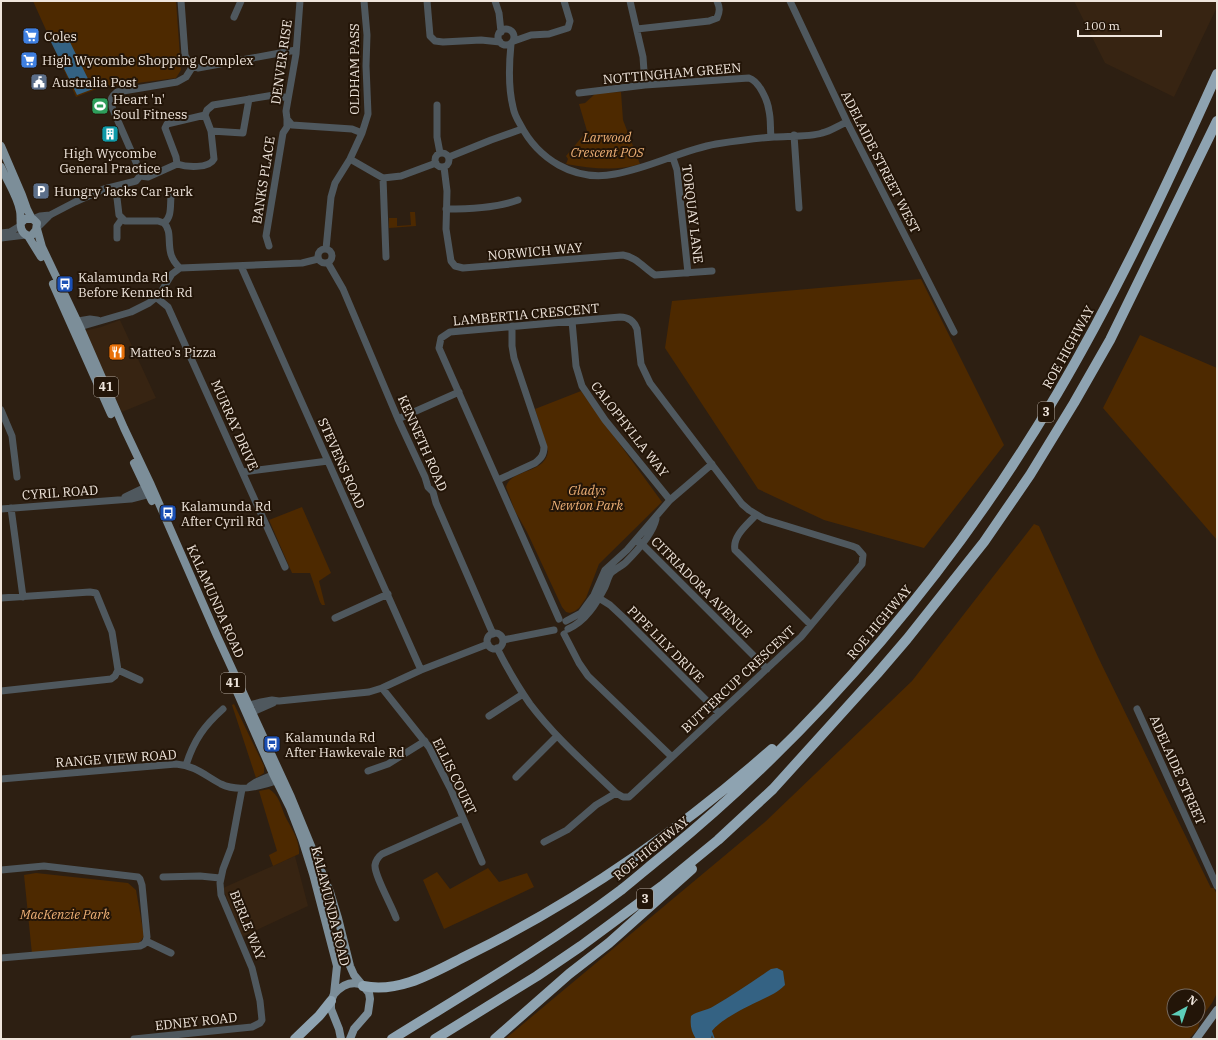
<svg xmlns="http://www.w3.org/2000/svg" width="1218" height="1040" font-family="'IBM Plex Serif',serif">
	<rect width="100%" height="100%" fill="#2d1f12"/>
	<path fill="#372412" d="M1074,1H1217V7L1174,97L1105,63Z
		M120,320L156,398L122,412L84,331L101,327Z
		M295,856L308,906L242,937L223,888Z"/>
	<path fill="#4d2900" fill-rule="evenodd" d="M33,1H176L181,70L176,78L99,88L76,97Z
		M621,92L623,120L640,164C615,172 590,168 566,164L568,159L566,156L587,131L579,104L585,103L596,93Z
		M410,212H415L416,226L389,228V218H397V226L411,225Z
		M921,279L1004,445L924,548L824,520L758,489L665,348L672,301Z
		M1140,335L1217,368V540L1103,408Z
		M581,391L662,502L599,564L586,598L579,608L575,611L570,613L566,612L562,607L527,532L515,511L506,487C510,469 546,474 548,451L535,409Z
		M302,507L331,573L319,581L325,605H322L320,602L310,573H292L269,520Z
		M1034,524L1039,526L1098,657L1211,888H1214L1217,895V993L1212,1003L1200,1019L1198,1029L1189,1039H505L765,822L912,681ZM1174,996H1198V1020H1174Z
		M234,704L264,766V773L256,778L232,705Z
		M269,789C279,795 281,806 285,816C291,828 300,840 299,854L273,866L269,855L277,851L259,791Z
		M488,868L499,882L527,873L534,887L444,929L423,880L437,872L450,889Z
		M36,873L128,883L136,890L144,936L139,944L32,954L24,875Z"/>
	<path fill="#346283" d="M59,34L68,38L93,89L77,95L49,38Z
		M777,968L783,971L785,985C777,993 769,996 759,1001C746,1007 720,1020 712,1031L715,1039H713L712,1035L711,1039H696C691,1031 690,1025 691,1016C697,1011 706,1011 714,1006C733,995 752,982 771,969Z"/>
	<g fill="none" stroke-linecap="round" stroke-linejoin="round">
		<path stroke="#4f585e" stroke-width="7" d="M181,1L185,55L190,65L198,68L296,50
			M300,1L296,54L286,111L287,119L292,125L352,129L362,133
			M427,1L430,36L435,41L443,42L481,40L500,42
			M495,1L499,13L501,32
			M630,1L643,57L645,85
			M790,1L847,122L954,332
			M234,17L241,1
			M637,29L709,21L717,18C720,11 720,8 717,1
			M498 37a8 8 0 1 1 16 0a8 8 0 1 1-16 0Z
			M514,41L531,35L549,34L568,28L570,21L564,1
			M511,44C509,64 508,87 513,107C514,113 517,119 520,124C538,159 574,182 615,174C650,168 682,150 716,144C735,141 755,138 774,137C787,136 810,137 822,133C831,131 839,125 847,122
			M579,93L645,85L749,78C759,81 768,101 769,111C771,119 770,128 771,137
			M437,105V137L440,153
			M205,115L211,131
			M794,135L799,208
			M435 160a7 7 0 1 1 14 0a7 7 0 1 1-14 0Z
			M449,157L491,140L522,129
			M673,158L677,170L688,273
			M350,159L383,178L401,176L436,163
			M177,164C186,167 209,169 214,159L211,131L243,133L249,99
			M444,167L447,191L446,229L451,261L455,266L463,268L623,255C636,257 644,268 655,275L712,271
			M140,176L148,177L177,164L176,157L165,128L167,124L205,115L207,110L213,105L274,95L288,98
			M383,178L386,257
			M117,198L119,215L125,221H158L164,223C175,234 162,252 180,268
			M446,209C470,209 496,208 518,200
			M33,219L40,216L50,215
			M164,223C172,217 170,206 171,197
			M37,228L50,215L75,202L104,189L136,181L140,176L139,169L111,105C110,99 112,96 117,92L177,82L186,77L193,66
			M1,233L10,232L20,226
			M1,238L26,235
			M117,238V226L122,219
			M269,246L266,236L283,133L287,127V119
			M318 256a7 7 0 1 1 14 0a7 7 0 1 1-14 0Z
			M326,249L331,197L335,183L350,159L362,133L368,114L366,66L367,35L364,1
			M328,263L343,289L398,419L425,477L428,487L433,492L436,503L493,634
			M241,266L421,670
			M157,298L168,307L285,567
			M572,321L576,366L582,386L605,420L670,500
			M72,322L90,319L97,320
			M76,328L131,312L149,303L159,295L172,274L180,268L302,263L318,259
			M1,410L12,436L17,477
			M398,419L459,392
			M243,472L328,461
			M498,480L535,463C541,458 544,455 544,447L514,358L512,346V326
			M125,497L150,485
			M11,508L23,597
			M1,509L131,499L154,493
			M756,515C748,524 732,536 735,550L811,625
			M637,540L642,544L767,669
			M594,595L610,605L625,619L719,713
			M1,598L90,592L96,593L112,632L118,670L115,676L111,679L1,691
			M335,618L388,594
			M566,621L581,613L594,595L605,570L627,550L670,500L712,464
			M568,629C586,621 596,604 605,587C607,583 608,577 611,573C615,569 622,566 626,562C636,552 653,533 656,519
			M487 641a8 8 0 1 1 16 0a8 8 0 1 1-16 0Z
			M564,634L579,663L588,676L672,757
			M503,640L554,630
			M497,648C507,668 518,687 530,704C555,737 587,765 616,793L623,797H629L801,637L862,564L863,555L857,548L852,546L764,519L749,510L742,504L650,383L641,364L637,329C634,321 629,317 620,317L450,332L441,338L439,348L559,619
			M118,670L140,680
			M382,688L429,747L451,790L482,862
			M245,706L261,702L272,700L279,701L369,692L382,688L421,670L488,644
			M1137,709L1217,886
			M248,714L273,703
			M489,716L523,694
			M186,765C194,740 204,726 223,709
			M368,771L388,764L425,741
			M516,777L557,736
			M1,779L176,764C196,766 204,775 221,784C239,793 263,786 281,779
			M250,786L256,782L277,773
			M544,842L567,830L596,805L616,793
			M1,870L44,866L138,877L140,879L142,885L147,937L146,941
			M163,877L200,876L220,878
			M396,918C392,906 374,875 375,865C376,860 378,857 382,854L463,818
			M146,941L171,953
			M1,958L140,946L144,944L146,941
			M134,1039L252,1027L260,1023L262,1020L260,1001L252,968L221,895L220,883L223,869L231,848L242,789"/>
		<path stroke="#7c8e99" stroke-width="8" d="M1,146L22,195L27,209L32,219
			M1,167C7,181 18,197 20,211C22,220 17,231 28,236L32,235L36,230L37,223L33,219H25L21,223
			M37,229L42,247L80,327L124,428L151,485L217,636L291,797L330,892L338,918L350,966L354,975L369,993L370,999L368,1013L354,1029L350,1039
			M28,236L41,257
			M53,284L111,414
			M134,463L152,501
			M230,676L273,774L290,808L302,839L313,874L337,966L334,994L331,1001V1009L339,1029L341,1039
			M334,994C342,985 351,980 363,985
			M1196,1039L1217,1010"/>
		<path stroke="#8ea3b1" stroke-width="10" d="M363,986C400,994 436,971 468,955C578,901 680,830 772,749
			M295,1039L319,1016L331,1001
			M392,1039C469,991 548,945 621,890C636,878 651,865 666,853C821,726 955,567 1057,394C1117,292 1168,183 1217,74
			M435,1039L537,976L581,946L662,886L718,840L773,789L877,674L907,639L984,542L1030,475L1074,403L1110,340L1217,121
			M495,1039L569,974L609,943L692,869"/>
	</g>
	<defs>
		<g id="supermarket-square" transform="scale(0.9)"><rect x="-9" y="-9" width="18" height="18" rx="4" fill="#3f7fe0" stroke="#231508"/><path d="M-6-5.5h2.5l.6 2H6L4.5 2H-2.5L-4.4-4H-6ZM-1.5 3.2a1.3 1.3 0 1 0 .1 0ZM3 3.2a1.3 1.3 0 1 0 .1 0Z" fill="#fff"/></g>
		<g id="civic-square" transform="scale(0.9)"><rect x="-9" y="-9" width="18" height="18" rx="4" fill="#5c6f8a" stroke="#231508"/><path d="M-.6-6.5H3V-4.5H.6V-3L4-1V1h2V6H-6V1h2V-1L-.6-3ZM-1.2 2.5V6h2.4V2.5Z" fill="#fff"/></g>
		<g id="stadium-square" transform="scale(0.9)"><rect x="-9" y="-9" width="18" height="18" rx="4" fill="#2e9e5b" stroke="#231508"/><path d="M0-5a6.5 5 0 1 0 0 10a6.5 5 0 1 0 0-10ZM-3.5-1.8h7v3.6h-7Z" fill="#fff"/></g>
		<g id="building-square" transform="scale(0.9)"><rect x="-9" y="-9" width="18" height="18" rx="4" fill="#0f9aa8" stroke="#231508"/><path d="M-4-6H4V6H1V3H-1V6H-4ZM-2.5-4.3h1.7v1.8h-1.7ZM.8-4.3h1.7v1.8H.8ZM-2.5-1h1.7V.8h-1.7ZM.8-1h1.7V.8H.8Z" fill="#fff"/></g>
		<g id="parking-square" transform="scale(0.9)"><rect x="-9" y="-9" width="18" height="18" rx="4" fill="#5c6f8a" stroke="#231508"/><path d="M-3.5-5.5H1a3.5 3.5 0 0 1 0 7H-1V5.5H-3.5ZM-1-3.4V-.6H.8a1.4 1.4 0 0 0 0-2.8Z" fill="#fff"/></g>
		<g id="bus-square" transform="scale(0.9)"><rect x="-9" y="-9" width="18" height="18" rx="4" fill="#1a4fb4" stroke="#231508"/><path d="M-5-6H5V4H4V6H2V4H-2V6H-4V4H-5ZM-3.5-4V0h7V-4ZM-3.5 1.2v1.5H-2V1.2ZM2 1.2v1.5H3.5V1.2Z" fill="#fff"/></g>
		<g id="restaurant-square" transform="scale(0.9)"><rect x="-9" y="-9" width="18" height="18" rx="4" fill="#e8710a" stroke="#231508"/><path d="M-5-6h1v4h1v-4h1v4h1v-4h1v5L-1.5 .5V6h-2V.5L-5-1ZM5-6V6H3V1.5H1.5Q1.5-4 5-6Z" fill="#fff"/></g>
	</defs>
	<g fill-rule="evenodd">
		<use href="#supermarket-square" x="31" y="36"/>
		<use href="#supermarket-square" x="29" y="60"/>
		<use href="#civic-square" x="39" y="82"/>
		<use href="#stadium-square" x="100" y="106"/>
		<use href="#building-square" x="110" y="134"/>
		<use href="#parking-square" x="41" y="191"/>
		<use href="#bus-square" x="65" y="284"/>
		<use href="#restaurant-square" x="117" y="352"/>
		<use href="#bus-square" x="168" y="513"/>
		<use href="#bus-square" x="272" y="744"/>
	</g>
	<g text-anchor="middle" stroke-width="4" stroke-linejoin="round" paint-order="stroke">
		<g fill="#231508" stroke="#b2a79c" stroke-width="1">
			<rect x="94" y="377" width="24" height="20" rx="3"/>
			<rect x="1038" y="402" width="16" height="20" rx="3"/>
			<rect x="221" y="673" width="24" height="20" rx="3"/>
			<rect x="637" y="889" width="16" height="20" rx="3"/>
		</g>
		<g font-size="12" font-weight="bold" fill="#efe5dc">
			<text x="106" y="391">41</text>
			<text x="1046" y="416">3</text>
			<text x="233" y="687">41</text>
			<text x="645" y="903">3</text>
		</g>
		<g font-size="13" fill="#efe5dc" stroke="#231508" text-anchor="start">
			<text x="44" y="41">Coles</text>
			<text x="42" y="65">High Wycombe Shopping Complex</text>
			<text x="52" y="87">Australia Post</text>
			<text x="113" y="104">Heart 'n'<tspan x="113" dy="15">Soul Fitness</tspan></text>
			<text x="110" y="158" text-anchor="middle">High Wycombe<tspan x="110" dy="15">General Practice</tspan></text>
			<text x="54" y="196">Hungry Jacks Car Park</text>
			<text x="78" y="282">Kalamunda Rd<tspan x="78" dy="15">Before Kenneth Rd</tspan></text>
			<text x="130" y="357">Matteo's Pizza</text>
			<text x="181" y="511">Kalamunda Rd<tspan x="181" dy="15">After Cyril Rd</tspan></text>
			<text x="285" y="742">Kalamunda Rd<tspan x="285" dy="15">After Hawkevale Rd</tspan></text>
		</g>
		<g font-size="13" fill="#efe5dc" stroke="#231508">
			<text transform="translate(281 62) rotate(-82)" y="5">DENVER RISE</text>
			<text transform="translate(354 69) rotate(-90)" y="5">OLDHAM PASS</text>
			<text transform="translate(672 73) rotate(-5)" y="5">NOTTINGHAM GREEN</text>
			<text transform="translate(881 162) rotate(63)" y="5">ADELAIDE STREET WEST</text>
			<text transform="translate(263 180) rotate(-81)" y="5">BANKS PLACE</text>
			<text transform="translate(693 214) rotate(83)" y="5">TORQUAY LANE</text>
			<text transform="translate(535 251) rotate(-5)" y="5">NORWICH WAY</text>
			<text transform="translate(526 314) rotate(-5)" y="5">LAMBERTIA CRESCENT</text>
			<text transform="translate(1068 347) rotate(-61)" y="5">ROE HIGHWAY</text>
			<text transform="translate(235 425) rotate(66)" y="5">MURRAY DRIVE</text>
			<text transform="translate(630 429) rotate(52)" y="5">CALOPHYLLA WAY</text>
			<text transform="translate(423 443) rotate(66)" y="5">KENNETH ROAD</text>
			<text transform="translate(342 463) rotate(66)" y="5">STEVENS ROAD</text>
			<text transform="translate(60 492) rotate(-4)" y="5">CYRIL ROAD</text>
			<text transform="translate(702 587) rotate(45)" y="5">CITRIADORA AVENUE</text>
			<text transform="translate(216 601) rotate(66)" y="5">KALAMUNDA ROAD</text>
			<text transform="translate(879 622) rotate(-50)" y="5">ROE HIGHWAY</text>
			<text transform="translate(666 644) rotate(45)" y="5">PIPE LILY DRIVE</text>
			<text transform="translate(738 679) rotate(-43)" y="5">BUTTERCUP CRESCENT</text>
			<text transform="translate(116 758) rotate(-4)" y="5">RANGE VIEW ROAD</text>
			<text transform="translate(1178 770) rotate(66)" y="5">ADELAIDE STREET</text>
			<text transform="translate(455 776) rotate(64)" y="5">ELLIS COURT</text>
			<text transform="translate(651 848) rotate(-39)" y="5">ROE HIGHWAY</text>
			<text transform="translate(331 906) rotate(76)" y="5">KALAMUNDA ROAD</text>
			<text transform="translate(248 925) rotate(68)" y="5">BERLE WAY</text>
			<text transform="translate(196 1021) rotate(-6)" y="5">EDNEY ROAD</text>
		</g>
		<g font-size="13" font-style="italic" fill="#efb177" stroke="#231508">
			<text x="607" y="142">Larwood<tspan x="607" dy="15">Crescent POS</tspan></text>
			<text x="587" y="495">Gladys<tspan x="587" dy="15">Newton Park</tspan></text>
			<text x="65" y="919">MacKenzie Park</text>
		</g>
	</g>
	<rect width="1218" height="1040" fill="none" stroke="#efe5dc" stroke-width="4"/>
	<g transform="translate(1186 1008) rotate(40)"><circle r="19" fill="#231508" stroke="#75685d"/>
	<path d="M0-3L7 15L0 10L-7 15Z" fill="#5dceb9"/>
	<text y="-6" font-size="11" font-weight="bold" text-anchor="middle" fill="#efe5dc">N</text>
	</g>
	<path d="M1078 30v6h83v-6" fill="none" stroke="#efe5dc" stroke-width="2"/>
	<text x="1084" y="30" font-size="12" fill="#efe5dc" stroke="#231508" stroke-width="3" paint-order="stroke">100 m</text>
</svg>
